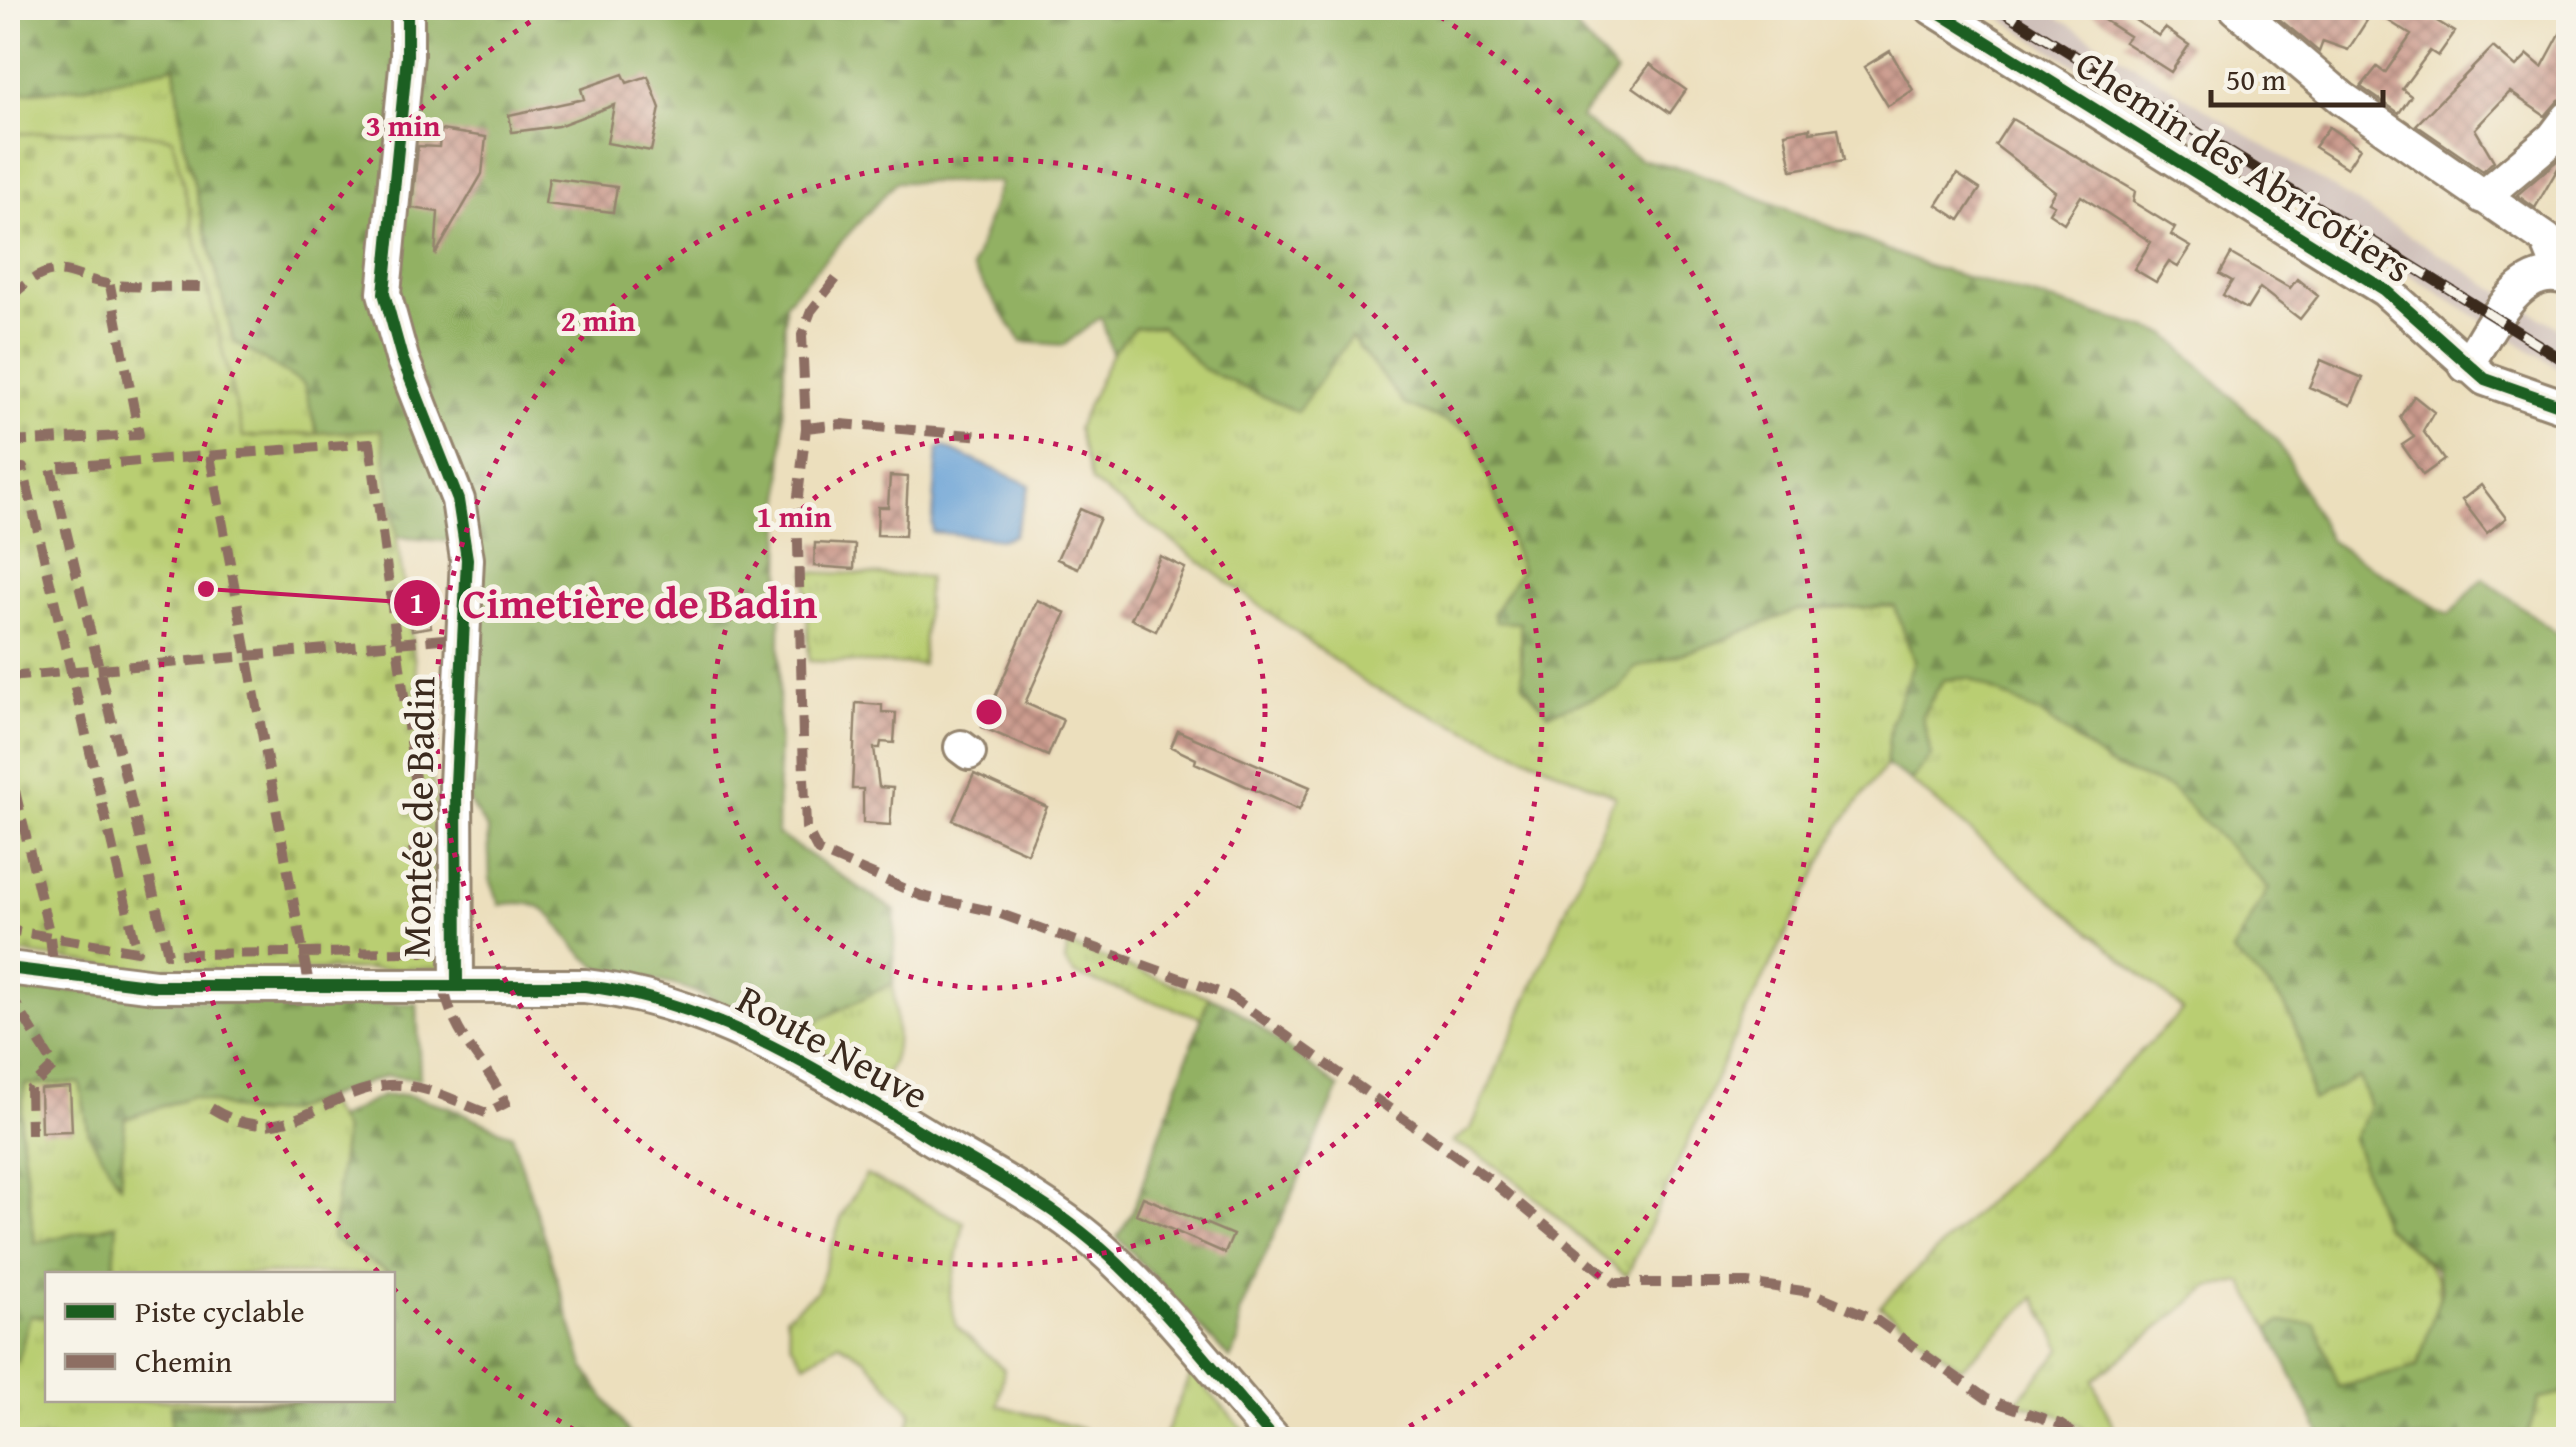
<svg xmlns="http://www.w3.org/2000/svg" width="2576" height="1447" font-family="'Gentium Book Plus',serif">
	<defs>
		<pattern id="grass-tufts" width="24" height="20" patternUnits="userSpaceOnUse" patternTransform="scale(2.5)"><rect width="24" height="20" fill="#b9ce72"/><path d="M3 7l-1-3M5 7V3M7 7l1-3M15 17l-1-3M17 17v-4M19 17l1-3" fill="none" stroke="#a0b162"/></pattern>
		<pattern id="forest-firs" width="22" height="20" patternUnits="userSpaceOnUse" patternTransform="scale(2.5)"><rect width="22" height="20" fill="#92b164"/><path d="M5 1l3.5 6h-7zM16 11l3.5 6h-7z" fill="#789052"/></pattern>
		<pattern id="cemetery-stones" width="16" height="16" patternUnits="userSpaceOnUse" patternTransform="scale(2.5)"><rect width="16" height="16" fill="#b9ce72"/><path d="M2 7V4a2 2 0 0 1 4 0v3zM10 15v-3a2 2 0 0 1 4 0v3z" fill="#a0b162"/></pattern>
		<pattern id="building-cross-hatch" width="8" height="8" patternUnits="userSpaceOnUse" patternTransform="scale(2.5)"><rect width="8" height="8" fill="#cc9c8f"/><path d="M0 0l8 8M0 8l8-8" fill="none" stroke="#a77f74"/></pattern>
	</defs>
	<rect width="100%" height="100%" fill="#f7f3e8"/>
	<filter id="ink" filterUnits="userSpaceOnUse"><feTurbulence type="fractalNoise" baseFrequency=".01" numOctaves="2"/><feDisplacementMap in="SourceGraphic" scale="20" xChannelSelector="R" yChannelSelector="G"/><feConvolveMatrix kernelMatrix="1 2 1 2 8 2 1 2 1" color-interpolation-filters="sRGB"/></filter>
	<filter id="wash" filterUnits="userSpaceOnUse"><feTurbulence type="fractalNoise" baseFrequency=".0048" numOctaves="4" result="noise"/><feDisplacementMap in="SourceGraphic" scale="40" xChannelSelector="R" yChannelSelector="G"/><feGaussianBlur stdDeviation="2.25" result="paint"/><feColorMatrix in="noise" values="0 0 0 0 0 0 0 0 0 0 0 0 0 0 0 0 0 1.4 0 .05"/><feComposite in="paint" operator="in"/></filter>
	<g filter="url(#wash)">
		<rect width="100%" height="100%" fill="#ecdfbd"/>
		<path fill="#cfc0ba" d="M1984,8H2043L2568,334V374Z"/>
		<path fill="url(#grass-tufts)" stroke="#7a7c48" stroke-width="2.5" d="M175,65L184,143L234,342L304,384L317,433L243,437L172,138L121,130L8,134V94L82,87Z
			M1162,326L1203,369L1351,337L1404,404L1473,433L1521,570L1520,660L1618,690L1635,668L1707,646L1797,610L1895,606L1914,661L1891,722L1886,765L1840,826L1736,1034L1627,1276C1567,1234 1520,1170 1452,1142L1471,1129L1615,796L1369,686L1092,482L1077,428L1112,353L1134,327Z
			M806,572L928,577L922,665L809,661Z
			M1969,678L2044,716L2114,768L2171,788L2269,888L2232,952C2297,1009 2296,1016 2312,1099L2359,1076L2370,1107L2383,1225C2458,1288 2446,1277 2417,1367L2339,1387L2282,1322L2269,1329L2243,1282L2210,1287L2093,1380L2119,1440L2095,1439C2073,1417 2046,1410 2016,1402L2062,1349L2035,1297L1961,1368L1880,1306L2183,1010L1911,781L1931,755L1922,716L1943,680Z
			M1068,945L1209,997L1202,1018L1075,975L1065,962Z
			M893,983C894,1012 906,1062 879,1080L862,1078L793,1033Z
			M80,1082L89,1134L120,1183L125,1119L192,1096L250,1114L325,1101L344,1131L332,1239L385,1269L386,1274H109L114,1267L116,1224L35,1244L20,1126L25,1084Z
			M866,1175L964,1222L950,1296L956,1326L1004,1369L998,1405L1082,1429L1099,1439H907L911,1412L866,1359L839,1343L805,1363L791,1343L786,1316L817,1291L843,1213Z
			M30,1314L47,1317L48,1400H300L172,1406L171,1439L8,1440V1365L18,1360Z
			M1191,1372L1252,1439H1163Z
			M2568,1393V1439L2526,1440L2539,1399Z"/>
		<path fill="url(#forest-firs)" stroke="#666e41" stroke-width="2.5" d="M8,8H1558L1616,73L1580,118L1639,159L1690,170L1927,266L2167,334L2278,441L2330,541L2449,615L2483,578L2568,642V1393L2539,1399L2526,1439H2323L2269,1329L2281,1322L2316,1324L2339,1387L2417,1367L2442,1289L2437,1270L2383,1225L2353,1138L2370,1107L2359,1077L2312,1100C2296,1016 2297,1010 2232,952L2269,888L2171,788L2114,768L2044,716L1969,678L1943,680L1922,715L1931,755L1911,781L1886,765L1891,722L1914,661L1895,606L1797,610L1707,646L1635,668L1618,690L1548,713L1523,684L1520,623L1496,622L1493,613L1521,570L1473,433L1404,404L1351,337L1297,412L1203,369L1161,326L1134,328L1112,353L1101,317L1064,345L1022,342L972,268L1000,182H896L785,303L777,834L895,911L893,983L793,1033C755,1019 717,998 678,986C654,978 617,979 596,965C554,937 560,893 500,905L490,879L488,830L469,802L472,538L446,541L397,537L381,430L317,433L304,384L234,342L184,143L175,66L82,87L8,94Z
			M8,985L168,999L417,1004L420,1079L386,1076L288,1111L250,1114L192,1096L125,1119L120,1185L89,1134L80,1083L25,1084L20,1126L35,1243L117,1224L114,1267L109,1274H48L47,1317L30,1315L18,1360L8,1365Z
			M1209,997L1235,1008L1339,1088L1239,1314V1342L1230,1359L1117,1237L1132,1213Z
			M407,1095L450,1107L512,1135L585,1369L633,1439H171V1406L392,1400L400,1349L392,1274L332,1239L344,1132L337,1119L382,1096Z"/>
		<path fill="url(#cemetery-stones)" stroke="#7a7c48" stroke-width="2.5" d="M121,130L172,138L243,437L381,430L443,854V968L158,973L8,951V134Z"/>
		<path fill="#66a0d6" stroke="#50657a" stroke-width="2.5" d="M944,447L1030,485L1014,535L1003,539L932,532L938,449Z"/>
		<g id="blocks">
			<path fill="url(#building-cross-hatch)" d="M2085,8H2117L2159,36L2165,28L2189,45L2171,72L2124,42L2129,36Z
				M2266,8H2415L2455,32L2438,56L2430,51L2402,89L2411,96L2399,113L2361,87L2377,67L2385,73L2411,35L2373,11L2348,50L2323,41L2319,52Z
				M2568,19V98L2559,100L2545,116L2510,92L2475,129L2494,161L2483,171L2416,125L2493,47L2516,67L2528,55L2542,67Z
				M1890,51L1913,90L1888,106L1864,67Z
				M1650,64L1686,90L1670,113L1633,87Z
				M623,74L627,83L648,76L660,108L651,151L607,143L614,105L558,126L512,132L509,115L584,99L581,89Z
				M2012,119L2135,191L2133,202L2175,228L2171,235L2191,247L2178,267L2169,262L2156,282L2134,269L2151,242L2081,196L2064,223L2049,213L2054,205L2048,202L2055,191L1995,145Z
				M2329,127L2360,148L2347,168L2314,147Z
				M1810,128V132L1838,128L1844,161L1792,170L1785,133Z
				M441,130L486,137L482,174L435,255L438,212L412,208L418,146L439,147Z
				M2568,151L2535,208L2517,195L2566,153Z
				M1957,174L1980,189L1960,220L1937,205Z
				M549,178L617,187L613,212L545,204Z
				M2231,254L2290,288L2297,279L2318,296L2300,319L2260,288L2247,309L2223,295L2232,281L2220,274Z
				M2321,360L2363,378L2351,405L2309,387Z
				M2414,396L2434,412L2423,431L2444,460L2423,475L2402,445L2414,437L2400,417Z
				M890,476L908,477L905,536L877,535L878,507H888Z
				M2481,485L2506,518L2487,533L2462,500Z
				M1080,509L1100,518L1078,568L1057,559Z
				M815,543L855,545L854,569L814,566Z
				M1160,556L1185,568L1156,631L1131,619Z
				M425,595L431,627L412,630L407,598Z
				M1037,600L1066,613L1025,703L1063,720L1048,756L982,727Z
				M856,703L882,705V712L896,713L894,743L881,742L880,748H874L879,787L893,788L890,825L863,823V789H852Z
				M1178,731L1310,787L1299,810L1195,763L1196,759L1171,747Z
				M974,774L1047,807L1027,853L953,820Z
				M70,1087L72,1131L41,1132L40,1089Z
				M1143,1197L1233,1235L1225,1253L1136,1214Z"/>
		</g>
	</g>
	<g filter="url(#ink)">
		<use href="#blocks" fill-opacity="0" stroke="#94846e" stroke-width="2.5"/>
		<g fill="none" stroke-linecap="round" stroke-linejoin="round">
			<g stroke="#94846e" stroke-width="38">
				<path id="minor" d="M407,8V56L384,293L402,358L458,500L467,559L456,784L457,983
					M1932,8L2385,290L2485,379L2568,408
					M2236,8L2342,98L2547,240L2562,277
					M2483,197L2553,138L2568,118
					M2466,366C2490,331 2518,260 2568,279
					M961,747L969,753
					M8,968L155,986H585C715,1001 826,1075 936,1141C991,1173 1047,1202 1095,1243C1160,1299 1218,1376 1275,1440"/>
			</g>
			<use href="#minor" stroke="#fff" stroke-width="32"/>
			<g stroke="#3b2a1e" stroke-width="11">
				<path id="rail" d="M1998,8L2568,363"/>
			</g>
			<use href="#rail" stroke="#f7f3e8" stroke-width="8" stroke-dasharray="22" stroke-linecap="butt"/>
			<path stroke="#8d6e63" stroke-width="10" stroke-dasharray="20 10" stroke-linecap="butt" d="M836,279L811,311L802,335L806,428L797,505L804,777L806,828L818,851L922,896L995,912L1230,996L1488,1178L1615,1283H1748L1810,1292L1875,1319L1987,1399L2060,1424L2083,1440
				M8,293H15C60,253 67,279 114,285C142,288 172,286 200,287
				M806,428L841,424L983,436
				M8,442L139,435L110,285
				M370,443L423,838L410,839L424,880L423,952L168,954L51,468Z
				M210,456L309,984
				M8,469L23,468L137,951L8,930
				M8,677L465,637
				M8,762L50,936L54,972
				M8,991L54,1066L30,1089L31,1134
				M211,1108C285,1154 319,1092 388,1085C421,1082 457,1102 486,1113L506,1103C482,1056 453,1039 443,983"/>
			<g stroke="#f7f3e8" stroke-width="19">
				<path id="cycleway" d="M407,8V56L384,293L402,358L458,500L467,559L456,784L457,983
					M1932,8L2385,290L2485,379L2568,408
					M8,968L155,986H585C715,1001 826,1075 936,1141C991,1173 1047,1202 1095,1243C1160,1299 1218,1376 1275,1440"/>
			</g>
			<use href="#cycleway" stroke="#1b5e20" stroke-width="12"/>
		</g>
	</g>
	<g fill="none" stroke="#c2185b" stroke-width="5" stroke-dasharray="5 10">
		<circle cx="989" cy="712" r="276"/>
		<circle cx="989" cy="712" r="553"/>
		<path d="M587 1437A829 829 0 0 1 393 1288M378 1272A829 829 0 0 1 550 9M1428 9A829 829 0 0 1 1391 1437"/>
	</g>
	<g text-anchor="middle" stroke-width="10" stroke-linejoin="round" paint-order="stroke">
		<g font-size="40" fill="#3b2a1e" stroke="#f7f3e8">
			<text transform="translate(2244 166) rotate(33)" y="14">Chemin des Abricotiers</text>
			<text transform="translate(418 817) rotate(-89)" y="14">Montée de Badin</text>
			<text transform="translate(833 1047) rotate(29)" y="14">Route Neuve</text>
		</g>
	</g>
	<circle cx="989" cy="712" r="15" fill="#c2185b" stroke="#f7f3e8" stroke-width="5"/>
	<g font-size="30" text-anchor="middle" font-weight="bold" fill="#c2185b" stroke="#f7f3e8" stroke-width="10" stroke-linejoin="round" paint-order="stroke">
		<text x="403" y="136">3 min</text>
		<text x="598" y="331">2 min</text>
		<text x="794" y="527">1 min</text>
	</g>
	<path fill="none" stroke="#c2185b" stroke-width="4" d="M206 589L417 603"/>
	<g fill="#c2185b" stroke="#f7f3e8" stroke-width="4">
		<circle cx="206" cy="589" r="10"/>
		<circle cx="417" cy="603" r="25"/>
	</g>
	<g font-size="30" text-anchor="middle" font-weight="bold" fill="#fff">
		<text x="417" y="613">1</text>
	</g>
	<g font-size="42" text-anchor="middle" font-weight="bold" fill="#c2185b" stroke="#f7f3e8" stroke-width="10" stroke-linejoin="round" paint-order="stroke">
		<text x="640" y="618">Cimetière de Badin</text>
	</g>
	<rect width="2576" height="1447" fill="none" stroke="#f7f3e8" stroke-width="40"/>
	<rect x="45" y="1272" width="350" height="130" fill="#f7f3e8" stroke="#aca397" stroke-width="2.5"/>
	<rect x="65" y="1304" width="50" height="15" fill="#1b5e20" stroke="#aca397" stroke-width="2.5"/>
	<text x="135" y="1322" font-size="30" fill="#3b2a1e">Piste cyclable</text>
	<rect x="65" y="1354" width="50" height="15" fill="#8d6e63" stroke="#aca397" stroke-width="2.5"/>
	<text x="135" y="1372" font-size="30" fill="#3b2a1e">Chemin</text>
	<path d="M2211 90v15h172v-15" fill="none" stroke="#3b2a1e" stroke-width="5"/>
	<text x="2226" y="90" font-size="30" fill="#3b2a1e" stroke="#f7f3e8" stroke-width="8" paint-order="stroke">50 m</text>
</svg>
